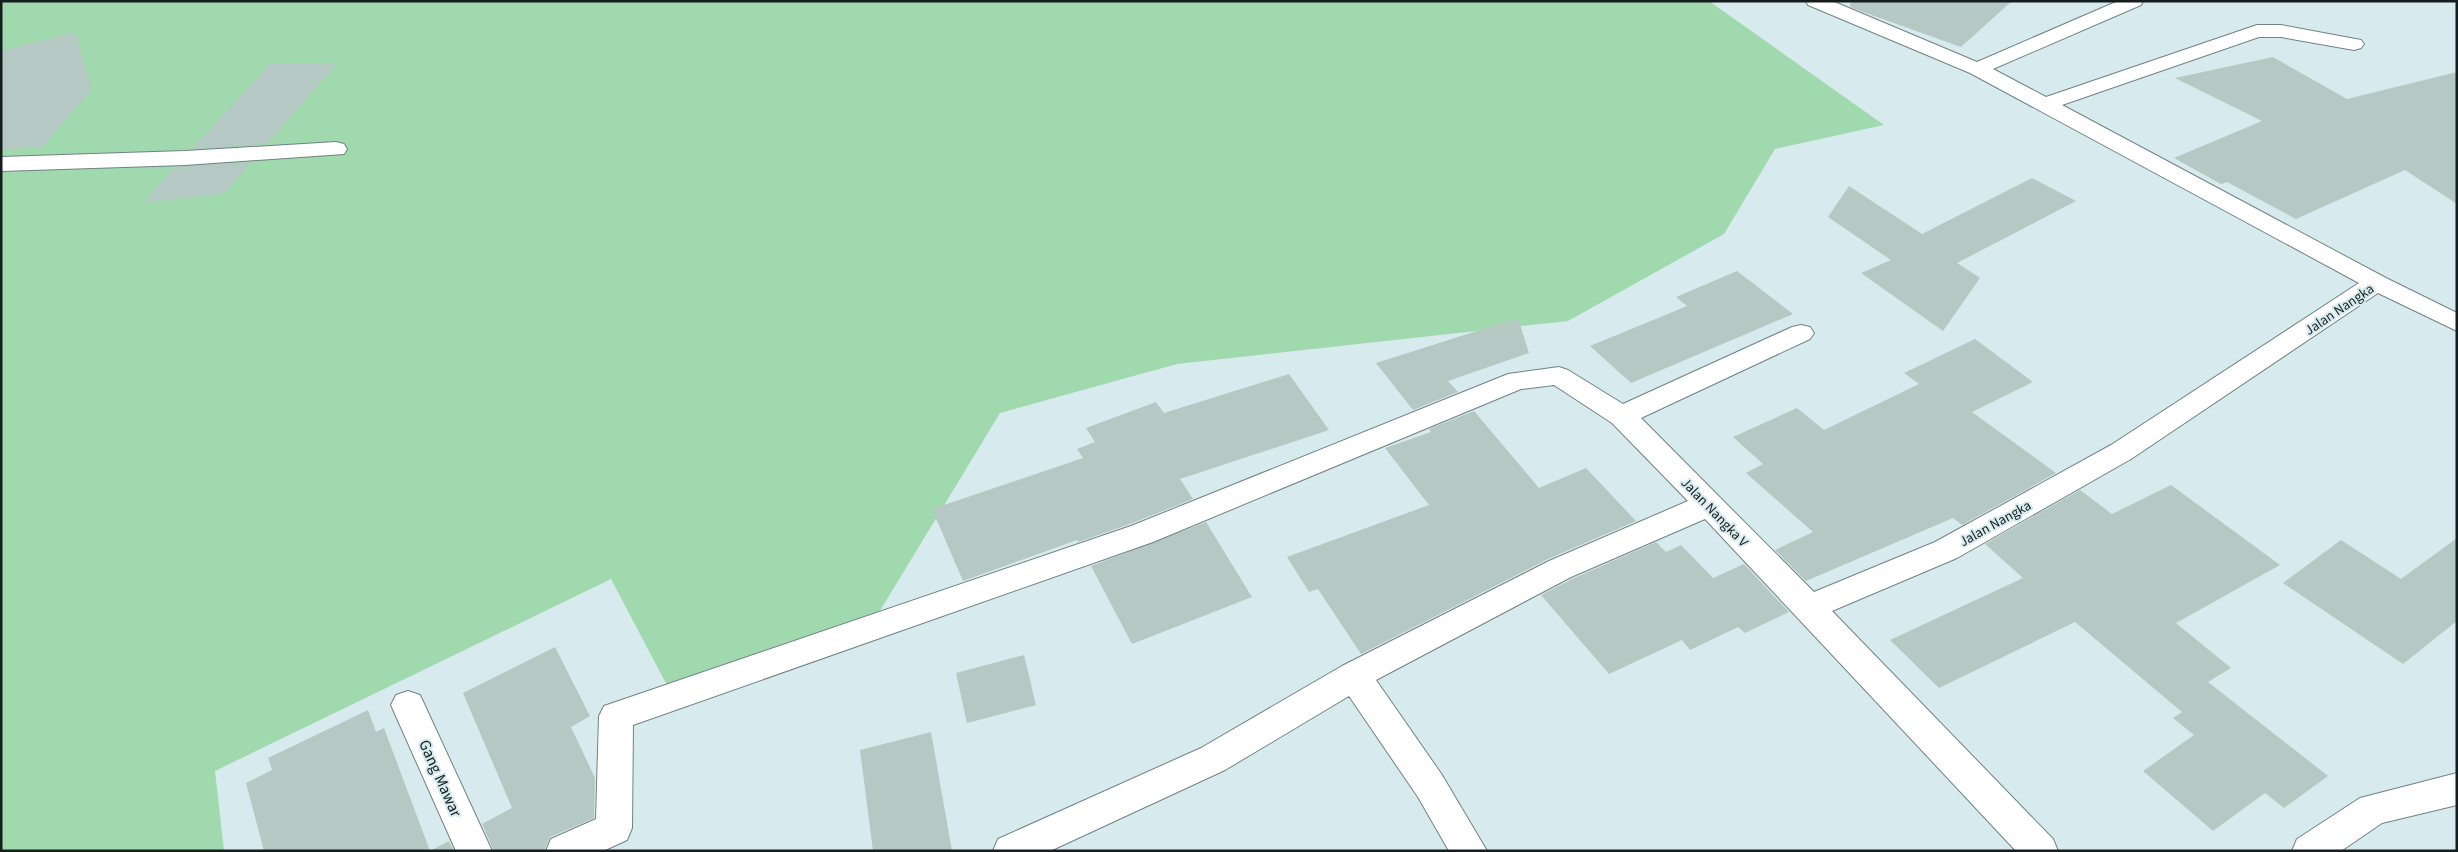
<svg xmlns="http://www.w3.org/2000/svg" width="2458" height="852" font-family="'Source Sans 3',sans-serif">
	<rect width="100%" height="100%" fill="#d7ebee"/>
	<path fill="#a0d9ad" d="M1,1H1709L1884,125L1775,149L1724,234L1568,321L1177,364L1000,413L875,619L669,689L611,579L215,771L224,851H1Z"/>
	<path fill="#b5c8c4" d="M1851,1H2012L1961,47L1863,12L1850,7Z
		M75,32L92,89L42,147L1,150V51Z
		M2273,57L2347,99L2457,72V204L2405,170L2296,219L2227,182L2221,184L2174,158L2262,121L2175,78Z
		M337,63L267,144L192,149L270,64Z
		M251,162L225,193L143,203L175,167Z
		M2032,178L2076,201L1957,263L1980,278L1943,331L1861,273L1891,260L1828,217L1849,186L1922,234Z
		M1737,271L1793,314L1631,383L1590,346L1687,306L1676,297Z
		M1518,318L1529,353L1448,381L1458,392L1413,410L1376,363Z
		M1975,339L2033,382L1972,412L2056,473L1962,525L1953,518L1806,581L1775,550L1813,532L1746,473L1763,464L1733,437L1797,408L1824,430L1919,384L1904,373Z
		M1289,374L1329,430L1180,479L1193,499L1130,524L1078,542L1077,540L963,581L932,509L1083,458L1077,449L1095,442L1086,428L1156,402L1164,413Z
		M1474,411L1539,488L1586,468L1636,521L1548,559L1361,654L1318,589L1309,592L1287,557L1429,505L1385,448L1431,432L1429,429Z
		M2171,485L2280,565L2176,623L2231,668L2208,682L2328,776L2284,808L2265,793L2213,831L2143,771L2194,735L2173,718L2182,712L2075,622L1939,688L1890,640L2023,578L1985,544L2080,490L2112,514Z
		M1206,522L1252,597L1132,644L1091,566Z
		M2457,538V621L2403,664L2283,583L2341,540L2401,579Z
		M1656,542L1666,552L1681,545L1713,578L1744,564L1789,612L1745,633L1738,627L1690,650L1682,640L1609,674L1541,595L1572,579Z
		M555,647L590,716L571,727L595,778L594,818L550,837L544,851H494L482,824L512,808L463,693Z
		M1024,655L1036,705L967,723L956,673Z
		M368,710L376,732L384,728L430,851L449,841L454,851H264L246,783L272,770L268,758Z
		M931,732L952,851H873L860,750Z"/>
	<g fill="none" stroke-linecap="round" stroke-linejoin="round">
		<g stroke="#708285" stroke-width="2">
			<path id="minor" d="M1806,1H1832L1977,62L2118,1H2143L2141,5L1993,69L2046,97L2257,25H2281L2361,40L2364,44L2361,48L2354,50L2281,37H2259L2062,105L2386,278L2457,313V331L2378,293L2131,459L1957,558L1832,611L2053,839L2058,851H2016L1705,519L1571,577L1376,680L1442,775L1487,851H1449L1418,797L1349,696L1225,770L1050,851H993L998,839L1201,748L1342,666L1549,561L1688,501L1612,423L1554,385L1521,389L1153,542L633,725L632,828L627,840L603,851H546L551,839L596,819L599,716L604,706L1131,526L1508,374L1559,367L1568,370L1623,404L1792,327L1801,325L1810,327L1814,333L1810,339L1641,418L1814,592L1935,542L2111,445L2359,283L1970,73L1808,5Z
				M336,142L344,144L347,149L344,154L185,165L1,171V157L185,151Z
				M408,691L420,695L492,851H456L391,705L396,695Z
				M2457,773V805L2382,823L2341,851H2292L2297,839L2360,798Z"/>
		</g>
		<use href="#minor" fill="#fff" fill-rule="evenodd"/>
	</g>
	<g text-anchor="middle" stroke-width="4" stroke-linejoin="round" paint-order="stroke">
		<g font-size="14" fill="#161d1e" stroke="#d7ebee">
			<text transform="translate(2339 309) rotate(-34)" y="5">Jalan Nangka</text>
			<text transform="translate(1715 512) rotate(46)" y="5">Jalan Nangka V</text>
			<text transform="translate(1995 523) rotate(-29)" y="5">Jalan Nangka</text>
		</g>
		<g font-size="16" fill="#161d1e" stroke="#d7ebee">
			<text transform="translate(441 778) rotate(66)" y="6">Gang Mawar</text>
		</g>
	</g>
	<rect width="2458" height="852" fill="none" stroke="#161d1e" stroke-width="5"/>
</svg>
